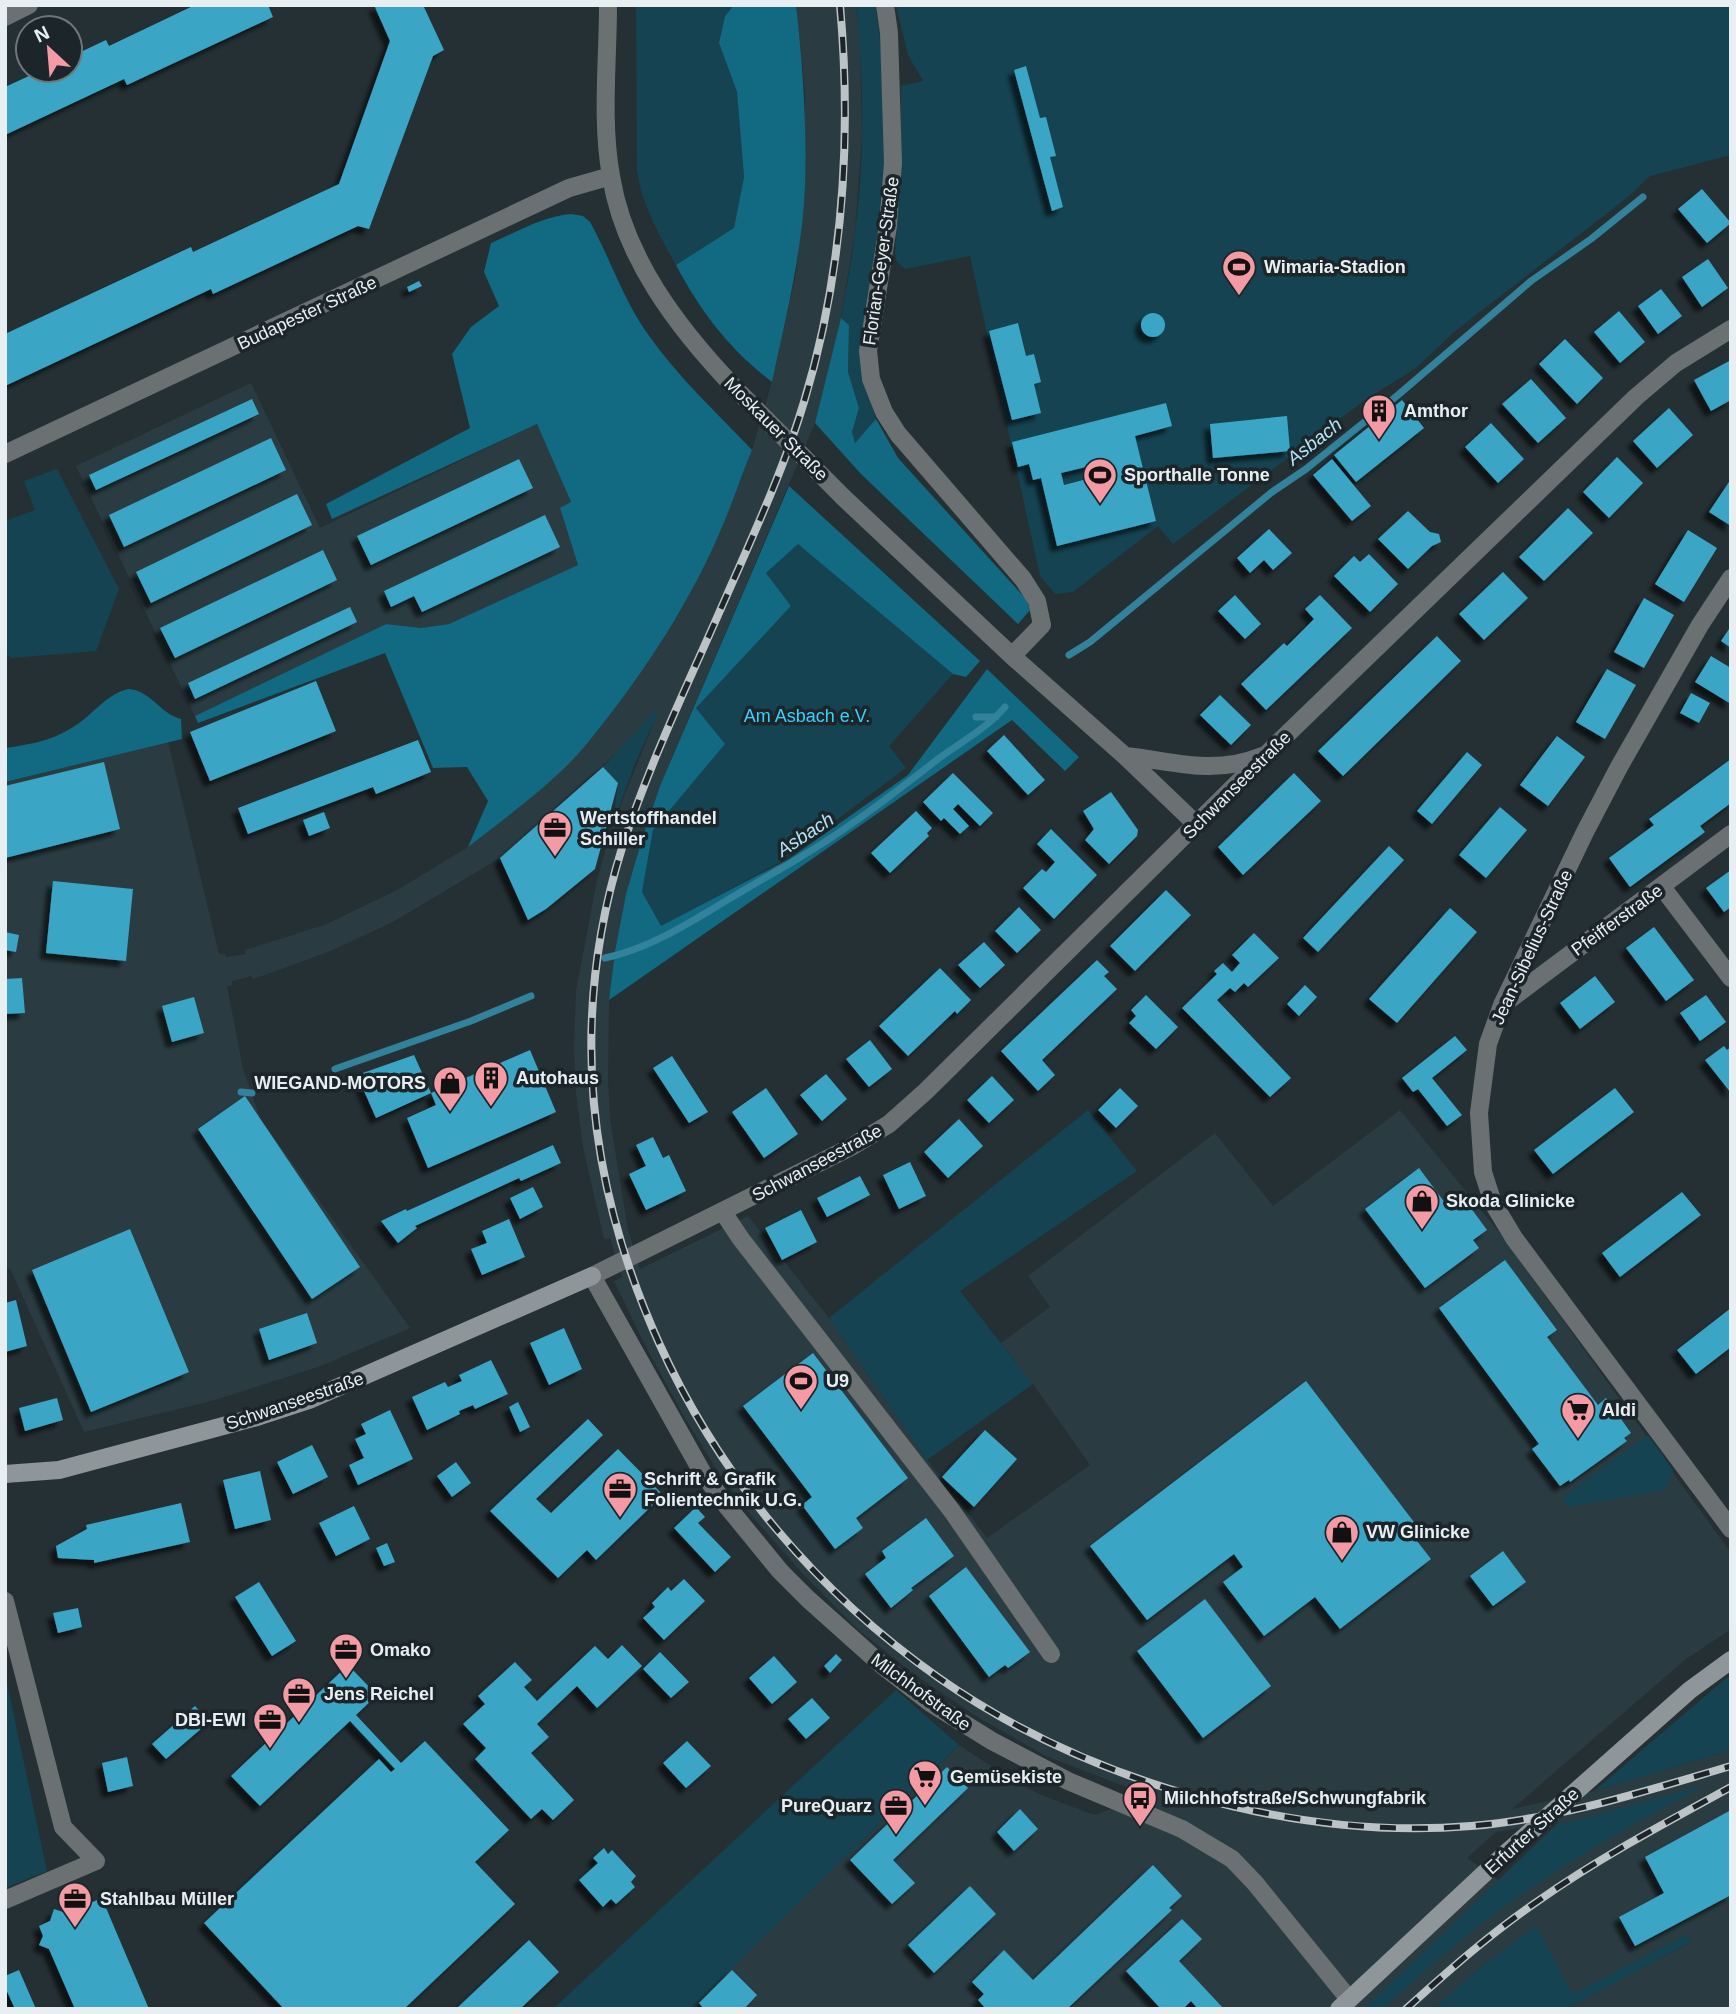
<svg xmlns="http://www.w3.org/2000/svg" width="1736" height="2014" font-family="Arial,sans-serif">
	<defs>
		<filter id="shadow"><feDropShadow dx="-6" dy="6" stdDeviation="2" flood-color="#0009"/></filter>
	</defs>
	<rect width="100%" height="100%" fill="#253034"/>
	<path fill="#2a3c42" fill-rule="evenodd" d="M796,5H856L860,46L862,135L855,231L841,318L815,423L660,786L642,839L626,894L615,951L609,1000L608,1080L610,1118L622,1194L628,1230L640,1269L748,1216L829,1318L927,1460L987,1538L1090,1465L1033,1384L1001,1343L1050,1307L1028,1276L1215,1133L1273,1206L1400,1110L1502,1236L1731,1553V1629L1686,1659L1512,1809L1594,1791L1731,1750V2009H1566L1691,1942L1686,1935L1573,1995L1535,1927L1481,1967L1433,2009H690L959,1745L1011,1779L1041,1795L1094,1815L1150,1796L1046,1756L979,1718L915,1675L855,1627L804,1575L750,1514L720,1475L683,1415L644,1343L614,1281L622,1277L610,1238L604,1239L583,1147L576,1093L574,1045L576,991L597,880L613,824L656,717L500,858L391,923L328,952L253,979L251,976L232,981V985L227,986L243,1069L260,1118L410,1328L318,1367L215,1400L84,1432L10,1268L5,1270V782L168,742L219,954H225L226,957L246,954L245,950L327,924L399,889L468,847L524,803L583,748L635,680L683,606L717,540L752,450L772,382L796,273L805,188V91ZM1559,1822L1498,1880L1467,1858L1496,1832Z
		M251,383L320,528L537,424L571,502L560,509L578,565L449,624L421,628L386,624L195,716L76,466Z"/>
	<path fill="#154352" d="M636,5H734L725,16L719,43L737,92L744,177L734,229L676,265C659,235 642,205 637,171Z
		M856,5H875C897,131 877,262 867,388L876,419L855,443L852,432L859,408L848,372L849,325L841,318C846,289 852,261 855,232C865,157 864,80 856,5Z
		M896,5H1731V155L1650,176L1628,197L1454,332L1416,368L1365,400L1173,544L1158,526L1073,592L1055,594L1040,576L970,256L905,269L897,262L895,254L901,176V86L923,81L908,55Z
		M57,469L119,589L96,651L11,658L5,653V521L35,510L24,481Z
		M798,543L953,674L889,746L906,768L780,862L661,927L642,892L653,829L725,744L696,708L791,606L766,573Z
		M655,711L657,715L634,766L613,824L618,783L603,767Z
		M1088,1110L1137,1171L960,1291L1033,1384L927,1460L829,1318Z
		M1648,1435L1673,1470L1665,1490L1568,1507L1562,1498Z
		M5,1674L47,1871L5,1888Z
		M1731,1674V1750L1594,1791Z
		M896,1690L959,1745L690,2009H553Z
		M1698,1787L1699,1789C1630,1825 1564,1863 1501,1909C1459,1939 1421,1975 1382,2009H1364L1560,1822L1567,1823Z
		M1536,1926L1573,1994L1686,1935L1691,1942L1566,2009H1433L1481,1967Z"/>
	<path fill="#116982" d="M734,5H796C803,66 807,126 805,187C802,253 786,317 772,382C730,350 700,311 676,265L734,228L744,177L737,92L719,43L725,16Z
		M571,214L583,216L590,222C610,258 623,299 647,333C677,376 716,412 752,450C740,479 730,510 717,539C684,613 636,684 585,746C554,783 506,817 468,847L488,801L467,767L433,768L385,653L198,723L195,716L386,624L421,628L449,624L578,565L560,508L571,502L537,424L332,519L326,504L470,428L452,354L471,327L499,306L484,272L491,243C517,232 543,216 571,214Z
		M841,318L849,325L848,372L859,408L852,432L855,443L876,419L898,458L1026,599L1030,610L1018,624L861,474L815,423Z
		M789,486L980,661L966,677L953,674L798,544L766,573L791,606L696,708L725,744L653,830L642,892L661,926L789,859L908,775L987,669L1079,757L1065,771L1012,720L609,1000L615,951L626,894L642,839L660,786Z
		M128,689C151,690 160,714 181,719L182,739L5,782V748C35,744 59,739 83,720C97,709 110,693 128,689Z"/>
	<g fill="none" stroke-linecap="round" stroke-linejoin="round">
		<path stroke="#32829b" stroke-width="7" d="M1069,655L1090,642L1272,492L1306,469L1398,395L1531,281L1591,239L1643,197
			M976,717H996
			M605,958C653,948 697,918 739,893C757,882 776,872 794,861C845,831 892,795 938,759C961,742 986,729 1005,707
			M335,1069L471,1021L531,996
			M241,1092L252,1093"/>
	</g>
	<path fill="#3aa5c6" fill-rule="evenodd" filter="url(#shadow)" d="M195,5H268L273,17L127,85L124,79L5,135V87L42,70H70V57L106,40L109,46Z
		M374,5H423L444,50L433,56L369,229L358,226L213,294L211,289L5,386V334L191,247L193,252L339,184L390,41Z
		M1026,66L1040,118L1046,117L1056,156L1050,157L1063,207L1052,211L1014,70Z
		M1702,189L1731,223L1707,243L1678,209Z
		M1708,259L1728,288L1702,307L1682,277Z
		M419,281L422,286L409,292L407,287Z
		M1661,289L1682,316L1658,334L1638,306Z
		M1619,311L1645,342L1620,363L1594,332Z
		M1141 325a12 12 0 1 1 24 0a12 12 0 1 1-24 0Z
		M1018,323L1026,356L1034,354L1041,382L1034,384L1041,413L1012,420L989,331Z
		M1565,339L1603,378L1577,404L1539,364Z
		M1731,360V400L1711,411L1694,380Z
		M1531,379L1566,418L1538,443L1502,404Z
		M252,399L259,414L96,490L89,475Z
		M1402,400L1424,428L1356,482L1334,455Z
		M1166,403L1172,426L1135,436L1156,521L1057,546L1041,478L1033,480L1029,464L1018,467L1012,442ZM1107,462L1110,473L1064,485L1061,473Z
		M1669,408L1693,435L1657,468L1633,441Z
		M1287,416L1290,451L1213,458L1210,424Z
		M1491,423L1524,459L1498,483L1465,447Z
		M271,438L286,470L124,547L109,515Z
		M1617,457L1643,483L1609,518L1583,492Z
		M519,459L533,488L371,565L357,536Z
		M1332,459L1371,506L1352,521L1313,475Z
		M1731,479V526L1709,512Z
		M297,494L312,525L151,603L136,572Z
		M1568,508L1593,533L1544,581L1519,557Z
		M1408,511L1430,532L1439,534L1441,542L1432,546L1408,569L1378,539Z
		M545,515L560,547L422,612L414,596L391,607L384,591Z
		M1269,529L1292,553L1273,570L1264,560L1250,573L1237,558Z
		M1688,530L1717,548L1684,602L1655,584Z
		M323,550L337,580L175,658L160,628Z
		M1369,554L1398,584L1370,612L1334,576L1354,556L1360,562Z
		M1503,572L1528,598L1484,640L1459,614Z
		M1235,595L1261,624L1245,639L1218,611Z
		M1320,595L1352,628L1266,710L1241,684L1284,643L1287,646L1314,619L1305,609Z
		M1644,598L1674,615L1644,668L1614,652Z
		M350,607L357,622L195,699L188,683Z
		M1731,626V648L1721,641Z
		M1437,636L1461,661L1343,776L1318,751Z
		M1711,656L1731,668V704L1695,682Z
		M1607,669L1636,685L1605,739L1576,722Z
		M316,681L336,731L210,781L190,732Z
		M1691,693L1710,703L1699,723L1680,713Z
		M1220,695L1251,725L1231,745L1200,715Z
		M1004,735L1045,780L1028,795L987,751Z
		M1557,736L1585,757L1548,806L1520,785Z
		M418,740L431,772L376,794L373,787L248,834L238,808Z
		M1467,752L1482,765L1432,824L1417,811Z
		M1731,759V803L1700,826L1705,832L1630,887L1609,858L1654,825L1649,819Z
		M104,762L120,829L5,858V786Z
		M603,767L618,783L595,869L546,909L528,920L500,858Z
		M953,773L993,813L980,826L958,804L953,809L969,826L960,834L944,818L941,821L923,802Z
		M1294,773L1321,801L1243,875L1218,847Z
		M1111,792L1138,830L1137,836L1109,864L1085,840L1094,829L1083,811Z
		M1500,807L1527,830L1486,878L1459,855Z
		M916,811L932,828L927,833L929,836L890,873L871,853Z
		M324,812L330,828L309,836L303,820Z
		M1051,829L1097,875L1054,919L1023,888L1042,869L1046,872L1055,862L1037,844Z
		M1389,846L1404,860L1318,952L1303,938Z
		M1731,870V907L1724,912L1706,888Z
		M53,881L133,889L126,961L46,953Z
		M1166,890L1191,915L1135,971L1110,946Z
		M1019,907L1041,930L1017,953L995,931Z
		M1450,908L1477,932L1397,1023L1369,999Z
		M1654,927L1694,980L1666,1001L1626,948Z
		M5,932L19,935L16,952L5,950Z
		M1254,933L1279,958L1248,987L1244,983L1235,992L1230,988L1217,1000L1291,1078L1270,1097L1182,1008L1217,974L1214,971L1223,963L1232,972L1240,963L1232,955Z
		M984,942L1005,965L980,988L958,965Z
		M1097,960L1109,972L1104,976L1117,989L1042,1060L1055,1075L1038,1091L1001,1051Z
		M940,968L971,1000L957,1014L955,1011L908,1056L879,1026Z
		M1595,976L1615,1002L1580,1029L1560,1003Z
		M22,978L25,1013L5,1014V979Z
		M1305,985L1317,997L1299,1016L1287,1004Z
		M1146,995L1178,1027L1156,1049L1129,1023L1136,1016L1131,1010Z
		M1706,995L1726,1022L1700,1041L1680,1013Z
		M194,997L204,1033L172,1042L162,1006Z
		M1455,1036L1467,1050L1432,1078L1462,1115L1447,1126L1418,1089L1413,1092L1402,1078Z
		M870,1040L892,1069L869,1087L846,1059Z
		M1724,1046L1727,1050L1731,1047V1093L1705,1060Z
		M530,1050L556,1112L428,1168L407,1118L436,1105L431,1093L376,1118L357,1075L414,1055L431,1093Z
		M672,1056L708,1112L689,1123L653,1068Z
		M826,1074L847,1099L822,1121L800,1095Z
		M992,1076L1014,1100L989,1123L967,1100Z
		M766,1088L798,1134L764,1158L732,1112Z
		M1120,1088L1138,1106L1116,1128L1098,1110Z
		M1615,1088L1634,1112L1553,1174L1534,1150Z
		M245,1096L360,1267L312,1299L198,1129Z
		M959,1119L983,1146L948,1178L924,1152Z
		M653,1137L663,1158L669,1155L686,1191L646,1210L629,1174L646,1166L636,1145Z
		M553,1145L561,1163L521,1181L519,1178L415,1226L417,1228L398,1243L381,1221L406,1209L407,1211Z
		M910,1162L926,1196L899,1209L883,1175Z
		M1419,1168L1451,1211L1465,1200L1487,1230L1473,1240L1479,1248L1425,1288L1365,1209Z
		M860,1176L870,1195L827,1217L817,1198Z
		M533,1187L543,1207L520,1219L510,1198Z
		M1682,1192L1701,1215L1620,1277L1602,1253Z
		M801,1210L817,1242L782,1260L765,1228Z
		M509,1219L525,1257L482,1275L471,1249L487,1243L482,1231Z
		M130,1229L189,1372L91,1412L32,1270Z
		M1505,1260L1557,1330L1547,1337L1598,1405L1606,1398L1631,1433L1624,1438L1627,1441L1570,1482L1569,1480L1560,1486L1532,1449L1539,1444L1439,1308Z
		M16,1300L27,1346L5,1352V1303Z
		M1731,1308V1347L1696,1374L1677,1350Z
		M307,1313L317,1343L269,1360L259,1329Z
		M564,1328L582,1369L549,1385L530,1343Z
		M813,1353L908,1478L856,1518L863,1528L835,1549L802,1505L812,1497L743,1406Z
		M491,1360L508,1394L475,1409L473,1405L459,1411L460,1414L427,1430L412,1397L445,1382L448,1387L462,1381L459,1375Z
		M1306,1381L1417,1526L1410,1532L1431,1559L1340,1629L1315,1597L1264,1636L1223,1582L1243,1567L1234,1554L1147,1620L1090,1546Z
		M57,1398L63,1420L25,1431L19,1408Z
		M518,1402L530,1427L520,1432L509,1407Z
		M390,1410L413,1459L358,1485L349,1465L364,1458L355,1439L366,1434L361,1424Z
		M588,1419L603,1435L536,1499L551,1513L618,1449L663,1495L596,1560L587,1550L558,1578L490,1511Z
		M985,1430L1017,1459L974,1507L942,1477Z
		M312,1445L328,1477L293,1494L277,1462Z
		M456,1462L471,1483L452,1497L437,1476Z
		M260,1471L271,1520L235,1529L223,1480Z
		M181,1503L190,1542L94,1563V1560L58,1558L56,1546L87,1529L86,1525Z
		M354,1506L370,1539L336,1556L319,1523Z
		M696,1507L705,1517L698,1523L731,1557L715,1572L674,1528Z
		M926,1518L954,1556L911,1588L913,1590L891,1608L865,1574L886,1558L882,1551Z
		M387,1543L395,1562L384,1566L376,1548Z
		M1503,1551L1526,1582L1493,1606L1470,1576Z
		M966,1567L1030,1652L1008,1668L1005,1665L989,1677L929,1596Z
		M684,1579L705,1601L664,1640L643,1618L655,1607L652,1603L668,1587L671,1591Z
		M259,1582L296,1641L272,1656L235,1597Z
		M1205,1599L1271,1686L1203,1738L1137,1651Z
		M78,1608L82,1627L58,1633L53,1613Z
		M622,1645L642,1666L597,1708L577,1686L537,1724L549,1737L531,1753L574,1800L553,1820L542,1809L531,1819L475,1759L486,1748L463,1724L485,1704L478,1696L515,1662L532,1680L524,1687L537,1701L595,1646L608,1659Z
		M660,1652L689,1682L671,1698L643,1669Z
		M836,1654L842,1660L830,1673L824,1666Z
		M774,1656L797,1682L772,1704L749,1678Z
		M348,1665L377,1695L356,1715L401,1763L425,1741L509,1830L475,1862L515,1904L404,2009H284L204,1923L379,1759L391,1772L395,1769L350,1721L260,1806L231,1776Z
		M812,1698L830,1718L806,1739L788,1719Z
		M195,1706L209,1722L166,1759L152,1744Z
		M687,1741L711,1766L686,1788L663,1763Z
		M127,1757L133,1786L108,1792L102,1763Z
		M947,1767L968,1788L893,1860L915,1883L892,1904L850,1860Z
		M1020,1809L1038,1829L1014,1851L997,1832Z
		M1731,1810V1895L1635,1946L1619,1917L1664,1893L1645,1857Z
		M604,1848L608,1854L612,1850L636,1876L631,1882L635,1887L616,1904L611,1899L603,1907L579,1880L598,1863L593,1858Z
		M1153,1865L1182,1896L1169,1908L1172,1910L1067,2009H986L978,2000L984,1994L972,1982L1004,1950L1033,1980Z
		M970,1886L996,1914L934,1973L908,1945Z
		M102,1898L112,1922L149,2009H75L49,1949L39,1945L43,1936L39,1926L50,1921L54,1909L66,1913Z
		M1182,1919L1202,1939L1179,1961L1224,2009H1198L1191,2001L1183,2009H1161L1126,1971Z
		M529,1940L559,1972L520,2009H456Z
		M19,1970L36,2009H15L5,1987V1976Z
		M732,1970L757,1995L744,2009H704L699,2003Z"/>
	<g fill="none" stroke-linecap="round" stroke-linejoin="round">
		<path stroke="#6b7173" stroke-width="18" d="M608,5C608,61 601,121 611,176C624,258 678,328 733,386
			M885,5L889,33L893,163L888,226L868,351L871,379L884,412L898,434L1023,579L1037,601L1042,625L1012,656
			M5,17L29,5
			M5,454L569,188L611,176
			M843,497L1012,656L1125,756L1197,825
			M1731,578L1700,625L1619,767L1585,832L1502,1005L1488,1044L1479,1113L1483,1172L1493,1203L1514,1238L1731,1529
			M1125,756C1175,761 1212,776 1262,756
			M1662,887L1731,978
			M1505,1003L1731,834
			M723,1212L741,1239L952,1511L1051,1654
			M5,1601L63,1827L96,1861L5,1900
			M1349,1999L1255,1883L1232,1859L1182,1829L1068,1781L992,1741L929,1702L884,1667L808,1599L780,1571L726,1505L702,1472L592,1276L851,1147L889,1124L926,1091L1280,741L1636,397L1676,363L1731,329"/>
		<path stroke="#8e9699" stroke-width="18" d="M5,1474L59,1470L257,1417L309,1400L592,1276
			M1339,2009L1504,1855L1690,1690L1731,1660"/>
		<g stroke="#bbc3c6" stroke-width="8">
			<path id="rail" d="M840,5C852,140 843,273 804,402C782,475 749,544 719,613C685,690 648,767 622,848C569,1017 587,1183 659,1343C720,1478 818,1593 939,1678C1085,1780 1292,1841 1471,1826C1560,1819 1645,1791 1731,1766
				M1406,2009C1448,1971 1491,1933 1538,1901C1599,1858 1665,1823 1731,1787"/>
		</g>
		<use href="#rail" stroke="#1c262a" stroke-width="5" stroke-dasharray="16" stroke-linecap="butt"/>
		<path stroke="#6b7173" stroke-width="18" d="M733,386L843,497"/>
	</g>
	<defs>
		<g id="stadium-pin" transform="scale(1.75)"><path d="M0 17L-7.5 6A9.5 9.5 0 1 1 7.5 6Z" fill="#f49aa4" stroke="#1c262a"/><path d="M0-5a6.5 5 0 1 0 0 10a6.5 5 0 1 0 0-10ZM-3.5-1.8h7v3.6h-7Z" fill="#111"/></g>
		<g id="building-pin" transform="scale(1.75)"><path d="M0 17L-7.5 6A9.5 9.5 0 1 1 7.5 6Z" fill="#f49aa4" stroke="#1c262a"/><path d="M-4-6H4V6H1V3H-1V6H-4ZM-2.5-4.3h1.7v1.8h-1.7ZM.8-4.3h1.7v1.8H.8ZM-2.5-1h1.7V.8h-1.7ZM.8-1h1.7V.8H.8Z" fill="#111"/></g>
		<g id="office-pin" transform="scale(1.75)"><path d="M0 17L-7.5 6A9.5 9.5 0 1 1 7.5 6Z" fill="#f49aa4" stroke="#1c262a"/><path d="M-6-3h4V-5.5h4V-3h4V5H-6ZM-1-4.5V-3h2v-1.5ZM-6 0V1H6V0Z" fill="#111"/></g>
		<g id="shop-pin" transform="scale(1.75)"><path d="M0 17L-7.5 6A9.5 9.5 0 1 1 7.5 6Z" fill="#f49aa4" stroke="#1c262a"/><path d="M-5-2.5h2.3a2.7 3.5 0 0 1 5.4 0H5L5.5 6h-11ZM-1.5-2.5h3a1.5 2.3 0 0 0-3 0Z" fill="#111"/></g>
		<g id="supermarket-pin" transform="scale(1.75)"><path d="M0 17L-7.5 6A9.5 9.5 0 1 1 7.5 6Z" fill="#f49aa4" stroke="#1c262a"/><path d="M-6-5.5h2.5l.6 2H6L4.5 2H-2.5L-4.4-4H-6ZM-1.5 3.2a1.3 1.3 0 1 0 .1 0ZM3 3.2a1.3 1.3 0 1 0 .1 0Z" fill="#111"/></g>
		<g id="bus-pin" transform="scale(1.75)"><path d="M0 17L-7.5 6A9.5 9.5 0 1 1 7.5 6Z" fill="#f49aa4" stroke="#1c262a"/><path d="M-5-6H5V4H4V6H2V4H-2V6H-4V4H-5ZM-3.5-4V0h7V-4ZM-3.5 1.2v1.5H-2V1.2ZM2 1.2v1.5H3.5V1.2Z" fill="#111"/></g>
	</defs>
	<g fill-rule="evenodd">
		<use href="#stadium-pin" x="1239" y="267"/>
		<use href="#building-pin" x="1379" y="411"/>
		<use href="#stadium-pin" x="1100" y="475"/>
		<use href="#office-pin" x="555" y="828"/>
		<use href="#building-pin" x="491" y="1078"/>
		<use href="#shop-pin" x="450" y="1083"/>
		<use href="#shop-pin" x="1422" y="1201"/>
		<use href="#stadium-pin" x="801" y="1381"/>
		<use href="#supermarket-pin" x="1578" y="1410"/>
		<use href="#office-pin" x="620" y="1489"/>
		<use href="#shop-pin" x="1342" y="1532"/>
		<use href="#office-pin" x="346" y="1650"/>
		<use href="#office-pin" x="299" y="1694"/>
		<use href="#office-pin" x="270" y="1720"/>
		<use href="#supermarket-pin" x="925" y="1777"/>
		<use href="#bus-pin" x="1140" y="1798"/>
		<use href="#office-pin" x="896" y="1806"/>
		<use href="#office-pin" x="75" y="1899"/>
	</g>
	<g text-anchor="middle" stroke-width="7" stroke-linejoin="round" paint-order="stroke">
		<g font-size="18" fill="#e8eff2" stroke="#1c262a">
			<text transform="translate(881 261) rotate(-82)" y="6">Florian-Geyer-Straße</text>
			<text transform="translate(307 313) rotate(-25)" y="6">Budapester Straße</text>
			<text transform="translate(776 429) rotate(45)" y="6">Moskauer Straße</text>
			<text transform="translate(1237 785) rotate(-45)" y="6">Schwanseestraße</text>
			<text transform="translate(1617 920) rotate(-36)" y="6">Pfeifferstraße</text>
			<text transform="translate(1532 947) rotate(-65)" y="6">Jean-Sibelius-Straße</text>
			<text transform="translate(817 1163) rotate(-28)" y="6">Schwanseestraße</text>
			<text transform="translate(295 1401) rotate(-19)" y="6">Schwanseestraße</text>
			<text transform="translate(921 1692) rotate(36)" y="6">Milchhofstraße</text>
			<text transform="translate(1532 1831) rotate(-42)" y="6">Erfurter Straße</text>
		</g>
		<g font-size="18" font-weight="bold" fill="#e8eff2" stroke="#1c262a" text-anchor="start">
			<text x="1264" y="273">Wimaria-Stadion</text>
			<text x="1404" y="417">Amthor</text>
			<text x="1124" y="481">Sporthalle Tonne</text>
			<text x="580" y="824">Wertstoffhandel<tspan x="580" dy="21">Schiller</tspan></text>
			<text x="516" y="1084">Autohaus</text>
			<text x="426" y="1089" text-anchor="end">WIEGAND-MOTORS</text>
			<text x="1446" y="1207">Skoda Glinicke</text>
			<text x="826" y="1387">U9</text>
			<text x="1602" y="1416">Aldi</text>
			<text x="644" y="1485">Schrift &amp; Grafik<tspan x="644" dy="21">Folientechnik U.G.</tspan></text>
			<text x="1366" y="1538">VW Glinicke</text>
			<text x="370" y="1656">Omako</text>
			<text x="324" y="1700">Jens Reichel</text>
			<text x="246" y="1726" text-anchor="end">DBI-EWI</text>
			<text x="950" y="1783">Gemüsekiste</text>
			<text x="1164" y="1804">Milchhofstraße/Schwungfabrik</text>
			<text x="872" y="1812" text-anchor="end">PureQuarz</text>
			<text x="100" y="1905">Stahlbau Müller</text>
		</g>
		<g font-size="18" fill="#38d1fe" stroke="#1c262a">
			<text x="807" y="722">Am Asbach e.V.</text>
		</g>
		<g font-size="19" font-style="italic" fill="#b4e4f5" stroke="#1c262a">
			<text transform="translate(1314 441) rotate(-38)" y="7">Asbach</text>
			<text transform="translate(805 834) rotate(-33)" y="7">Asbach</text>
		</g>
	</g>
	<rect width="1736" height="2014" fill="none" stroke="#e8eff2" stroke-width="14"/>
	<g transform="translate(49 49) rotate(334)"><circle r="33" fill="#1c262a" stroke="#6e767a" stroke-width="2"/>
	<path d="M0-5L12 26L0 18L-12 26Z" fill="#f49aa4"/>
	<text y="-10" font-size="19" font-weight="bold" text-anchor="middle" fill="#e8eff2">N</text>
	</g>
</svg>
